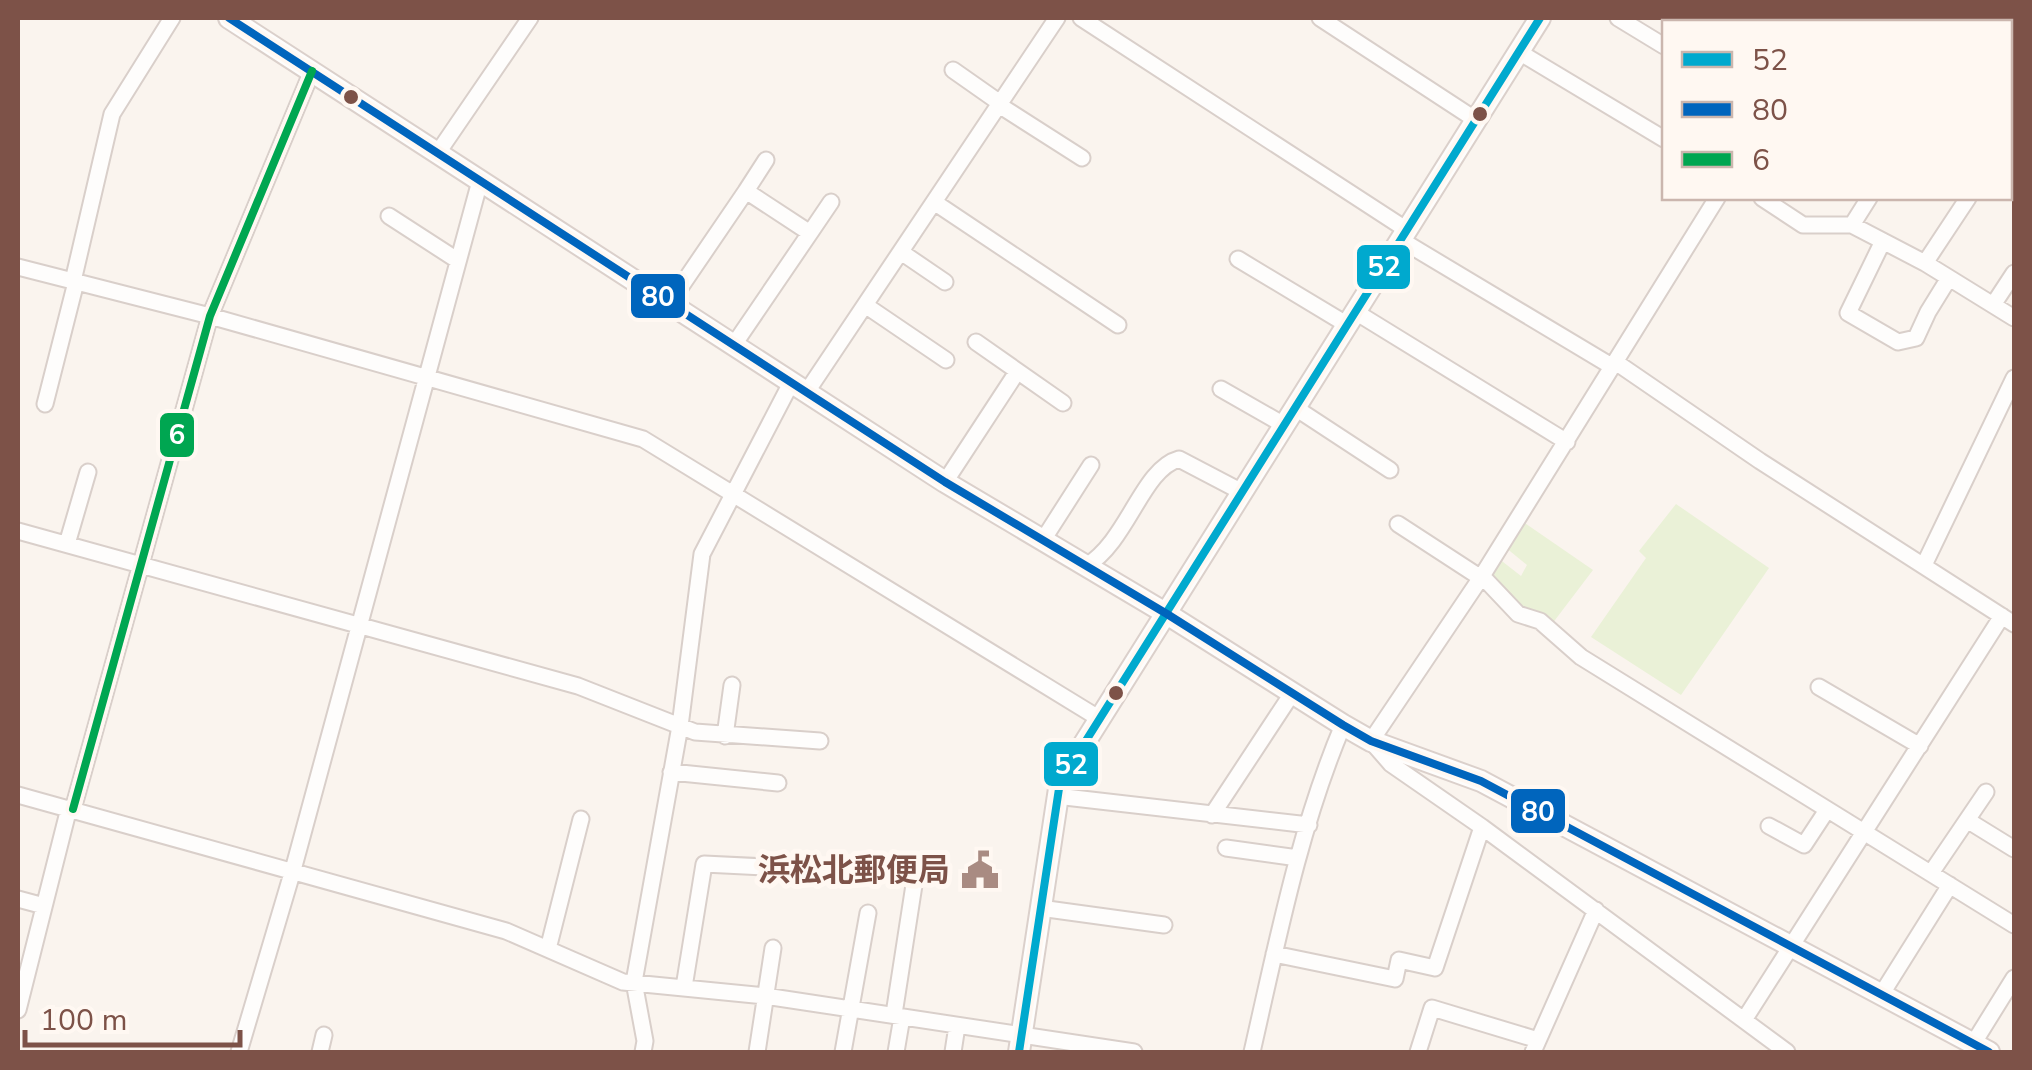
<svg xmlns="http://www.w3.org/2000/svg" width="2032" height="1070" font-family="'Nunito Sans','Noto Sans JP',sans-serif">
	<rect width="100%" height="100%" fill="#faf4ee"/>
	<path fill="#eaf1d7" d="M1676,504L1769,568L1681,695L1591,637L1646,558L1639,551Z
		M1522,521L1593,570L1552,624L1521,610L1488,575L1498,558L1521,576L1527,565L1505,547Z"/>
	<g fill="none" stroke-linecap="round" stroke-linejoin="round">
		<g stroke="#d9cfca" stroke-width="19">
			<path id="street" d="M1081,18L1407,230
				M1320,18L1476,120
				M1618,18L1664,46
				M1886,18L1894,22
				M1519,52L1664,139
				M953,70L1000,103
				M999,105L1082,158
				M2010,133L2014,126
				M437,154L530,18
				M746,191L766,160
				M1717,198L1482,576L1371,741L1391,764L1482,827L1787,1052
				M1762,198L1803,225H1852L1925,263L2014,318
				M934,202L1118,325
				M389,216L457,260
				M1852,225L1869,198
				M810,233L831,202
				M1401,240L1613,367
				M1883,241L1848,313L1898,342L1916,338L1928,312L1949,278
				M901,252L945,282
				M1238,259L1346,324
				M1925,263L1968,198
				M18,267L210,316L643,439L1100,719
				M73,281L112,114L172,18
				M669,304L746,191L810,233L733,346
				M865,305L946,360
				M1993,305L2014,273
				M1354,311L1567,442
				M976,342L1063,403
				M1617,363L1760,461L2014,624
				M1221,389L1284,425
				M806,393L1057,18
				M45,404L76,282
				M1294,407L1390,470
				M945,482L1017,372
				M1398,524L1481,578
				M18,531L578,686L695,732L820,741
				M1043,540L1091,465
				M67,544L88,472
				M1924,565L2014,378
				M1086,566C1128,541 1142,469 1179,459L1242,492
				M1482,576L1518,614L1540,621L1581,657L2014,925
				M1819,687L1920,746
				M725,736L732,685
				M671,772L778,783
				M18,795L506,931L623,982L765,996L1134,1052
				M1056,796L1309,825
				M73,809L210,316L312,71
				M1212,815L1293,692
				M1967,820L1986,792
				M1769,826L1804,845L1827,810
				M1226,848L1298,858
				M1931,873L1967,820L2014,849
				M18,899L44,906
				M1040,908L1164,925
				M548,949L581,819
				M1274,954L1395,979L1399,960L1435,968L1482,827
				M684,987L704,864L808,869
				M1881,995L1950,885
				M18,1010L69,808
				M894,1014L914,885
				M1744,1020L2002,616
				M1973,1044L2014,978
				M239,1052L293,870L480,181
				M320,1052L324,1035
				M643,1052L645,1041L634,982L680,726L702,554L791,383
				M757,1052L773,948
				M843,1052L868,913
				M896,1052L902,1017
				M953,1052L957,1026
				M1252,1052C1277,943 1299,829 1343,725
				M1418,1052L1432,1008L1538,1040
				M1533,1052L1596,910"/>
		</g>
		<g stroke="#dbd0cb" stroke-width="24">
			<path id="secondary" d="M229,18L945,482L1167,614L1343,725L1371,741L1481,781L1989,1052
				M1019,1052L1060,782L1540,18"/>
		</g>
		<use href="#street" stroke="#fefdfc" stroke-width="15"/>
		<use href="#secondary" stroke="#fefdfc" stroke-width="20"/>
		<g stroke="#fff8f2" stroke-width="15">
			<path id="bus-1" d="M1019,1052L1060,782L1540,18"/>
		</g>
		<g stroke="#fff8f2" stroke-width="15">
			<path id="bus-2" d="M229,18L945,482L1167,614L1343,725L1371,741L1481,781L1989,1052"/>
		</g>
		<g stroke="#fff8f2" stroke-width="15">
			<path id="bus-3" d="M73,809L210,316L312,71"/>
		</g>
		<use href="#bus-1" stroke="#00a9ce" stroke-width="8"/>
		<use href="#bus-2" stroke="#0065bd" stroke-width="8"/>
		<use href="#bus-3" stroke="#00a651" stroke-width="8"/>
	</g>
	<defs>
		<g id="civic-bare" transform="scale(3)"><path d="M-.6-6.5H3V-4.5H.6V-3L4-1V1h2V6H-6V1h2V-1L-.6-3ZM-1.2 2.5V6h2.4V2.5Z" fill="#a98b82" stroke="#fff8f2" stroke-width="2.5" paint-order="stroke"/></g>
	</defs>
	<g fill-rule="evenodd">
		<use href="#civic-bare" x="980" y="870"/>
	</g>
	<g fill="#7d5248" stroke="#fff8f2" stroke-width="4">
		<circle cx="351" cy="97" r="9"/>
		<circle cx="1480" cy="114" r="9"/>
		<circle cx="1116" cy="693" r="9"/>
	</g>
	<g text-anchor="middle" stroke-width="10" stroke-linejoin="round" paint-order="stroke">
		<g font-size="32" font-weight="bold" fill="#7d5248" stroke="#fff8f2" text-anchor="end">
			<text x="950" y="881">浜松北郵便局</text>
		</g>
	</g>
	<g stroke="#fff8f2" stroke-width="4">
		<rect x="1355" y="243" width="57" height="48" rx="10" fill="#00a9ce"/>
		<rect x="629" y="272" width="58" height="48" rx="10" fill="#0065bd"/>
		<rect x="158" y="411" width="38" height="48" rx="10" fill="#00a651"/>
		<rect x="1042" y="740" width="58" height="48" rx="10" fill="#00a9ce"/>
		<rect x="1509" y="787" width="58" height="48" rx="10" fill="#0065bd"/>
	</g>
	<g font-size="28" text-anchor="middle" font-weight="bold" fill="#fff">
		<text x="1384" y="276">52</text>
		<text x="658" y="306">80</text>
		<text x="177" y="444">6</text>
		<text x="1071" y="774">52</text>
		<text x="1538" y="821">80</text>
	</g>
	<rect width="2032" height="1070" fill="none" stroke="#7d5248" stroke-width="40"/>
	<rect x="1662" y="20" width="350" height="180" fill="#fff8f2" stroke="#cbb6ae" stroke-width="2.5"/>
	<rect x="1682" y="52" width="50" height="15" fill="#00a9ce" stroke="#cbb6ae" stroke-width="2.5"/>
	<text x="1752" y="70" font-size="30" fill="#7d5248">52</text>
	<rect x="1682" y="102" width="50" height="15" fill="#0065bd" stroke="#cbb6ae" stroke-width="2.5"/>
	<text x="1752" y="120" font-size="30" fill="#7d5248">80</text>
	<rect x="1682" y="152" width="50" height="15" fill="#00a651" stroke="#cbb6ae" stroke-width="2.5"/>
	<text x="1752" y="170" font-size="30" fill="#7d5248">6</text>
	<path d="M25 1030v15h215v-15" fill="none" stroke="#7d5248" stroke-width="5"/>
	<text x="40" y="1030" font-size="30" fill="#7d5248" stroke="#fff8f2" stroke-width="8" paint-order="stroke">100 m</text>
</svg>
